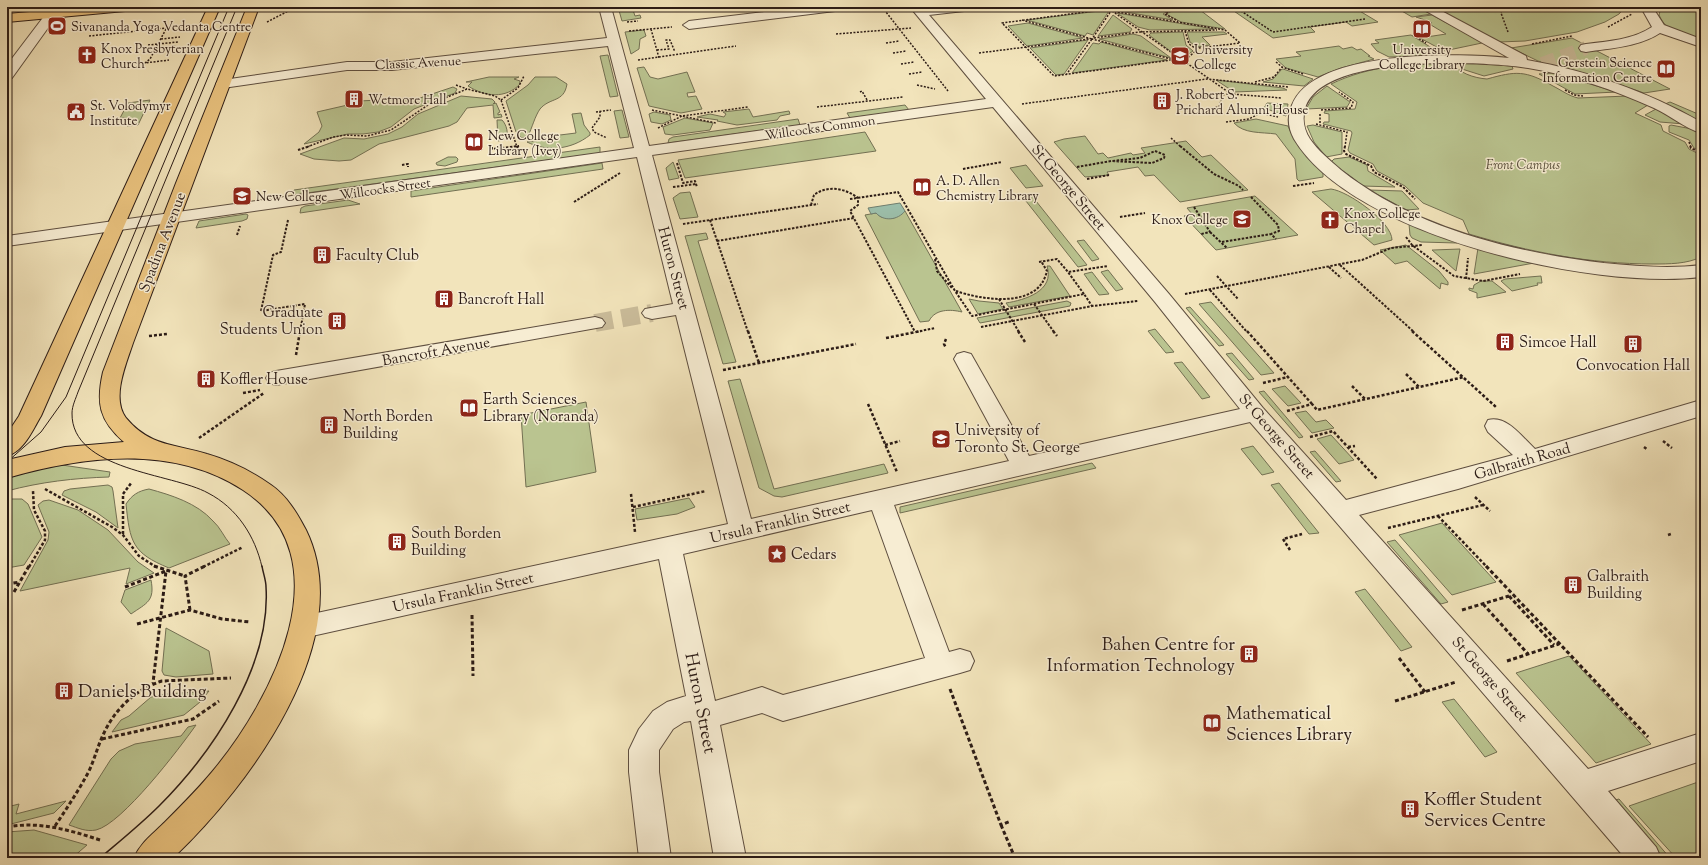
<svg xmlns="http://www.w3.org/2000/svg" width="1708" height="865" font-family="'Sorts Mill Goudy',serif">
	<rect width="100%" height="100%" fill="#f2e4bb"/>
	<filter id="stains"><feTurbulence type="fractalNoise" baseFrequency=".005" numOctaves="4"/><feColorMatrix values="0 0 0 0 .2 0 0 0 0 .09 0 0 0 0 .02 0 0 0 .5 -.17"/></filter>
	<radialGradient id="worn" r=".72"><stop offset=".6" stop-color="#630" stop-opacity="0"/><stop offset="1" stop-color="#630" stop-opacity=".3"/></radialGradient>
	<path fill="#bac490" stroke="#737053" d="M618,7H632L635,16L640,15L641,18L622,21Z
		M1109,7H1175L1163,14L1173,20L1113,10Z
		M1180,7H1196L1225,29L1181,22L1166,14Z
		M1228,7H1353L1378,22L1352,26L1346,22L1310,27L1315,32L1273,38Z
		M1395,7H1415L1431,14L1412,17Z
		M1434,7H1625L1619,14L1605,22L1577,32L1525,41L1499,42Z
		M1661,7H1701V39C1683,31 1668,35 1659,15Z
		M1107,10L1109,11L1093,35L1087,33L1085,36L1027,20Z
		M1117,13L1214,29L1150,30L1138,27Z
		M1113,15L1132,29L1130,32L1098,36Z
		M1432,15L1480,41L1482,43L1444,51L1420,38L1446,34L1431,25V22L1416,17Z
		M1028,23L1083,38L1027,46L1008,26Z
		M644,30L646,36L640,39L639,49L631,54L625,32Z
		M1183,32L1186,45L1193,51L1184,57H1178L1149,35L1151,33Z
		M1187,32H1224L1227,34L1202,37L1210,45L1197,47L1190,42Z
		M1133,34L1141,36L1171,58L1099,39Z
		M1411,35L1443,55L1389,57L1377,51L1371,44L1379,43L1375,40Z
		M1572,38L1670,89L1644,93L1594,76L1538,61L1511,48Z
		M1088,40L1064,74L1056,75L1030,48Z
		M1101,42L1167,60L1072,73L1093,43L1099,44Z
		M1339,46L1343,49L1352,47L1357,50L1361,49L1370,56H1368L1374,59L1341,68L1318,77L1286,68L1276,59L1301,56L1296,52Z
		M608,55L618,96L610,97L600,56Z
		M1452,62C1458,73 1474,78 1487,79C1516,71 1525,70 1553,86C1561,90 1569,96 1578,98L1628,96L1648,105L1635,113L1661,125L1663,131L1685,142L1689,149L1701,155V257C1687,264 1669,264 1653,264C1590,264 1529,252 1469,234L1463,220L1423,203L1405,186L1377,171L1373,164L1350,153L1348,150L1352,133L1351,131L1323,124L1324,122H1329V114L1324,113L1325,111L1355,109L1357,102L1331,84C1371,65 1408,64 1452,62Z
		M1457,62L1512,66L1513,69L1484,76L1462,69Z
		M644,67L650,77L658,79L687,72L695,92L687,93L688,97L696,96L702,109L681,113L649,106L637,68Z
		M1282,69H1283L1313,79L1304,86L1263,82L1273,79Z
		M1553,73L1617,92L1575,94L1539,74Z
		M489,77H519L514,79L520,81V84C506,99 485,97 468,86L472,82H466Z
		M535,77H556L567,84C564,103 550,97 540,109C535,116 532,128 528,136L522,138L516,132L506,101L528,85Z
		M1216,80L1283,88L1287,90L1234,92Z
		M1327,86L1350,102L1347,107L1306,109L1313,97Z
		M453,87L457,89L455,93L414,109L391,127L378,132L363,134H348L304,144L319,132L322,126L317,112L352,104L351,101L357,100L359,101L420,98Z
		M461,96L492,99L495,102L493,104L496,103L500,112L498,113V115L501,114L502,117L494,118L493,105L467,108L457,122L449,126L379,144L351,160L339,161L314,159L300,154L344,138L364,139L388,134L402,127L418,114Z
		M150,100L138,125L127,126L128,124L123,125L126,118H120L128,103Z
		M1670,102L1698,114L1701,122L1665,104Z
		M1267,103L1288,104L1286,116L1267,109L1264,108Z
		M905,105L909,110L850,118L847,113Z
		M749,109L753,117L789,111L790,114L780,116L777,120L737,125L717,121L718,120L697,117L710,114L724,117L726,114L723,112Z
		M1656,109L1684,124L1660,122L1645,115Z
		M622,110L629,137L620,138L614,111Z
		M654,112L670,115L671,120L662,124L651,122L649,114Z
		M581,113L584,125L590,133V135C571,150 547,152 527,142L542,140L544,137L576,133L572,114Z
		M685,118L713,123L710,130L673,135L665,134L663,127Z
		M798,119L800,125L668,143L669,139L673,137Z
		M1256,119L1288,126C1296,145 1308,158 1323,172V177L1299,181L1297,179L1295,159L1276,134C1261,132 1244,134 1234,123Z
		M497,120H502C507,125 508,133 507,139L498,141Z
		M1313,125L1342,132V154L1326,157L1314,142L1307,126Z
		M1671,125L1692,129L1701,135V152L1694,148L1689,140L1669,132V126Z
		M865,132L876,151L685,178L678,160Z
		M1085,136L1098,154L1103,153L1108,158L1131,153L1133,155L1145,153L1141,148L1186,141L1202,157L1211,155L1248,190L1180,202L1154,175L1145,176L1138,167L1107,172L1109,175L1085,177L1054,142L1064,139Z
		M600,147V153L292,195L294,190Z
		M448,157H456L458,159L457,162L445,166L437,165L436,163Z
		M1349,157L1367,165L1368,171L1395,187L1363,186L1331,162L1334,159Z
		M673,162L679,178L669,180L666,168Z
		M602,163L603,169L411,197V191Z
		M1026,165L1043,186L1026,188L1010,168Z
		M1331,189C1348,191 1392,222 1392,240L1374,245L1312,192Z
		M1369,190L1402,191L1419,209L1406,210Z
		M690,192L698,217L680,219L673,198L680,193Z
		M1029,195L1032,196L1087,265L1078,267L1022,196Z
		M1255,196L1298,235L1216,250L1184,216L1192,214L1187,208Z
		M348,200L360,204L300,213L301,208L305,206Z
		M905,211L962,312C950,309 935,309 929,321L920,322L865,215L876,213L881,217L894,218Z
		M246,214L248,215L247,219L242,221L196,228L199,221Z
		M1409,224L1457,242V243L1421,242L1412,238L1410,235Z
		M706,233L708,239L698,241L736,362L723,364L685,236Z
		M1084,240L1099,259L1092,261L1077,241Z
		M1406,245L1439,271L1448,282V285L1441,283L1440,289L1407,261L1395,264L1380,250Z
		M1478,248L1534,263L1474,274Z
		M1460,249L1456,271L1432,250H1433Z
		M1047,266H1050L1070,296L1009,307L1006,303C1025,300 1055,291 1047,266Z
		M1108,270L1123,289L1116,291L1101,272Z
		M1092,272L1109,294L1099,295L1084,274Z
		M1541,276L1542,283H1537L1538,285L1512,291L1501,281L1505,279Z
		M1481,281H1492L1506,292L1477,298V293L1469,290V288L1473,289L1474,285Z
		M969,299L979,301L999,303L1003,309L978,314Z
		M1067,301L1071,303L1070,306L980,323L977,318Z
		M1211,302L1274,373L1261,375L1199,304Z
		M1190,307L1224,345L1219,346L1186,308Z
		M1155,329L1174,352L1166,353L1148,331Z
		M1232,353L1254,379L1249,380L1226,354Z
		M1182,362L1210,397L1202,399L1174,363Z
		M740,379L774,489L884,464L888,473L782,497L774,496L759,488L728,381Z
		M1285,386L1301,403L1288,406L1272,389Z
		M1264,391L1303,437L1299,438L1259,392Z
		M586,402L596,472L526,487L521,415Z
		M1306,411L1316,422L1326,420L1334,428L1312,433L1295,413Z
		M1331,435L1354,460L1339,464L1317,439Z
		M1253,446L1274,472L1262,475L1241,449Z
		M1315,451L1341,481L1336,482L1310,452Z
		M1092,463L1096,468L900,513V507Z
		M55,464L110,472L109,477C75,478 40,482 7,491V478L24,471Z
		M1279,483L1319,533L1309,534L1271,485Z
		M108,485L112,487L113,491L118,528L96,512L62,495L64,491L70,489Z
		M149,489C171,495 197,503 213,521C220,527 224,537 230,544L169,568C132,553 130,542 126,504C132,495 138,491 149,489Z
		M689,498L695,507L677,514L637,520L635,509Z
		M7,499H22L28,504L42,537L24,565L7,568Z
		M49,500L78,510L108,530L138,562L154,573L126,584L130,568L20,591L48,540L49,532L38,505L43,501Z
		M1442,523L1496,582L1452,595L1399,535Z
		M1395,540L1448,602L1441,604L1387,542Z
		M151,580C155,601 147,603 131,614L121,602L125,590Z
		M1365,589L1412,647L1401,651L1355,592Z
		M166,628L209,651L213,674L176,677L164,675L162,671Z
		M1569,656L1651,744L1596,763L1516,673Z
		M209,691L200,702L184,715L112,732L121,720L129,716L151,697L166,694Z
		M1454,699L1497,752L1485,757L1442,702Z
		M196,725C179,749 122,824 96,830C86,832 78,828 69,825L111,759L119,751L135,744L181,736L188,727Z
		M1701,781V858H1676L1629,806Z
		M1619,799L1670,858H1661L1612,801Z
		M66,801L54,813L7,825V807L19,804L16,814Z
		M34,830L87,845L72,858H7V832Z"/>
	<path fill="#9cbfab" stroke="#6f7e6f" d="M900,203L905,211C898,220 884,222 876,213L871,214L868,208Z"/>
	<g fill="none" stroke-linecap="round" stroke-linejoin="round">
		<path stroke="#cabc9a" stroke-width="14" stroke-dasharray="14 7" stroke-linecap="butt" d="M1542,64L1586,48"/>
		<path stroke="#cabc9a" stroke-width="18" stroke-dasharray="18 9" stroke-linecap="butt" d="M595,323L652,313"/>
		<g stroke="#5e4e3f" stroke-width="2">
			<path id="minor" d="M51,7H63L12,78L7,79V65Z
				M599,7H611L649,146L986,99L910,7H970L964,11L929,15L1169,294L1263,408L1346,500L1513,455L1488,432L1485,426L1488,420C1507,415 1522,437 1535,449L1701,400V416L1458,489L1359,515L1588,769L1701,733V761L1608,791L1656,847L1661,858H1625L1250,422L894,505L949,652L960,649L970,652L974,661L970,670L960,673L783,721L762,713L720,725L746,858H714L691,721L684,722L673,729L659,750V772L671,858H639L629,772V750L639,729L653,711L667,702L686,696L659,559L303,638L294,635L290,627L294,619L303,616L728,524L676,315L652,319L645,317L642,313L645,309L673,304L637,157L7,246V236L634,148L608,46L392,70H347L223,88L218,87L216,84L218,81L223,80L347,62H392L607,38ZM993,107L1155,302L1240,409L1029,456L971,354L964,352L957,354L954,359L1009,461L751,519L652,155ZM872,510L925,658L783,695L762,687L715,701L683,554Z
				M805,7H841L835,11L689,29L683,25L689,21Z
				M1419,7H1434L1526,56L1527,60C1589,71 1646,91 1701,122V133C1684,128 1670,115 1654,108C1614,90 1572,75 1528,68C1483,61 1320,53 1305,109C1302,119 1304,130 1310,139C1318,151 1330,160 1341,170C1414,228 1512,252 1604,263C1637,266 1668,269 1701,265V277C1594,290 1353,237 1294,139C1288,128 1287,116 1292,105C1314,49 1460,53 1509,58Z
				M1644,7H1656L1655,11L1664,25L1701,39V47L1660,33C1639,47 1611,48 1586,52L1581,51L1579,48L1581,45L1586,44C1609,41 1632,40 1652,27L1643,11Z
				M595,317L602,319L605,323L602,327L276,385L269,383L266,378L269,373L276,371Z"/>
		</g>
		<g stroke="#2c1c16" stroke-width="2">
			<path id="major" d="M85,7H131L125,11L7,22V14Z
				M208,7H220L41,416C32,431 24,451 7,456V434L19,416Z
				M247,7H259L133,343C126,364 111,398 126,418C150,447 176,444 207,454C231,461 251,471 271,485C287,496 297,513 306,530C359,639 249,786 173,858H134C141,842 153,834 165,822C181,806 197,790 212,772C272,700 347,558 243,490C173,444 83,456 7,478V460L65,447L124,442C99,420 96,403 103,372L176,183Z"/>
		</g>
		<path stroke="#2c1c16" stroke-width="1.5" stroke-dasharray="2 1.5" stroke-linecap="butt" d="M882,7L948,91
			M1177,7L1165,14L1178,21
			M1235,7L1273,32L1365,19
			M1502,7L1501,13L1508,32
			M1108,9L1002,23L1054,76L1171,60
			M1111,11L1225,30L1240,43L1199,48L1183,62L1092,39Z
			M1112,11L1231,94
			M1022,20L1092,39
			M267,22L296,7
			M627,22L638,21
			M1608,27L1632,14
			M166,29L150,59L145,63L169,60
			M651,29L659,58
			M629,31L672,27
			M1185,31L1189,44L1198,50
			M836,34L911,28
			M1413,35L1426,43
			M89,36L186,26
			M1094,38L1139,32L1217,30
			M161,39L180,37
			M886,43L899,41
			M1532,44L1572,36
			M148,45L178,42
			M156,49L176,46
			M657,50L669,49L666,40H670L675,52
			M893,53L906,51
			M979,53L1089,39
			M638,60L736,46
			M1276,62L1282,67L1303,74
			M901,64L914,62
			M909,74L922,72
			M1066,75L1092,39
			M1255,82L1274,77L1282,67
			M456,85L467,89
			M917,85L935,89
			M1565,90L1574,95L1583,96
			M860,92L862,91L867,100
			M1202,96L1231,94L1282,98
			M501,100L518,88L524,76
			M1022,104L1207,79L1289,87
			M817,107L903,97
			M1205,109L1219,107L1223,94
			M652,110L716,123
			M1321,110L1351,108L1353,102L1339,92
			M600,111V117L592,128L594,132L607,138
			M596,112L611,110
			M1320,114V125
			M1226,122L1249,119L1260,113L1278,117
			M1316,124L1347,132L1345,147
			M658,128L682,116L748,107
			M1171,138L1181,147
			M1689,142L1691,147
			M307,147L333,137L346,135L367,136L391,130L428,105L467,89L495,96L501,100L517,147
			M514,147L519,146"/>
		<path stroke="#2c1c16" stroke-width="2" stroke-dasharray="2.5 1.5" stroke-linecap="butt" d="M517,146L519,151
			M1180,146L1214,174L1239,186L1243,190
			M1345,146L1344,151L1346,154L1371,166L1374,172L1403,187L1415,199
			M1690,146L1691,148L1701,153
			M492,147V149L519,146
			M298,150L310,146
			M677,163L683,183L695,181L697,187
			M402,165L408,164V167
			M1077,167L1111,161L1152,163L1164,158L1165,155L1155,151L1140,158L1112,161
			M963,169L1002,162
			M1087,179L1109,175
			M1293,186L1314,183
			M673,187L696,184
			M1251,197L1278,225L1279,231L1271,234
			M850,199L898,192L955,291L972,316L1084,294L1092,306
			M574,202L620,173
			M811,205L814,195C827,185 845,188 858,198V205L850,211L915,332
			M1194,207L1210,232L1201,234
			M1120,217L1145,213
			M288,220L281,252L273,255L261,311L305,304L300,332
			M710,220L748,332
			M683,224L818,204
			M1210,232L1227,248
			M237,235L240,226
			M1406,237L1412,245L1454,276L1483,281L1520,274
			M717,241L854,218
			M1222,242L1271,234L1276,239
			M935,259L937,271L952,288
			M1039,262L1057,259L1068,272
			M1340,265L1414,332
			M1329,267L1341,278
			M1217,276L1238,299
			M1466,279L1468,258
			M1210,290L1247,332
			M956,291C979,299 1026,307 1042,283C1044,280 1046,275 1047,271L1041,261
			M1084,294L1068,272L1108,266
			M1185,294L1362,260L1391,248L1423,245
			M999,299L1019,332
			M1034,304L1054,332
			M981,327L1092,306L1138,301
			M916,332L935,328"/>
		<path stroke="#2c1c16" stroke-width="2.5" stroke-dasharray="3 2" stroke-linecap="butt" d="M748,331L759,363
			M1018,331L1025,342
			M1053,331L1057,336
			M1247,331L1312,404
			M1412,331L1496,407
			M149,336L167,334
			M886,338L921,331
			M946,339L944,344L946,348
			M296,355L300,331
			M723,370L856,344
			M1406,374L1419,387
			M1263,383L1288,377
			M245,384L256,382
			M1352,386L1365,399
			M243,393L260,390
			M868,404L897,472
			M1287,411L1312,404L1317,410L1464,377
			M1310,437L1333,431L1377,479
			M199,438L264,393
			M1663,441L1672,448
			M885,445L900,441
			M1348,447L1355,446
			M1644,447L1648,450
			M45,489L112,527L123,535L139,556L156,567
			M631,494L635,532
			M1475,497L1490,511
			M633,507L706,491
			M1438,516L1487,567
			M1388,528L1483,505
			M123,534V494L132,482
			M1668,535L1671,534
			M1290,550L1283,539L1302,534
			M29,567L45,540V531L34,510L33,491
			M203,567L243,547"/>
		<path stroke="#2c1c16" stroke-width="3" stroke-dasharray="4 2.5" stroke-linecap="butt" d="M154,566L185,576
			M1486,566L1648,737
			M7,584L20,582
			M125,587L166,571L153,683
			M14,592L29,566
			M1509,596L1554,645
			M1483,604L1528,654
			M190,610L185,576L205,566
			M1462,610L1509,596
			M472,615L473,676
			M137,624L190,610L222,619L250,622
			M1399,658L1425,692
			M1507,661L1559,644
			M950,689L1001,825L1011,821
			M1395,701L1456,682
			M102,739L193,719L219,701
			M1001,825L1015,858
			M55,826C67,808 79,790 89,771C95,758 98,745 104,733C115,709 136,689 162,681L231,678
			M7,827C40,821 69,830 100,840"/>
		<use href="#minor" fill="#f7edd3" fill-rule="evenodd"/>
		<use href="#major" fill="#e9c27e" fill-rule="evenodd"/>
		<path stroke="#2c1c16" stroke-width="1" d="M237,7L78,392C76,398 72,406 72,413C71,471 172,473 208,493C237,508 255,536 262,567
			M7,462L41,432L66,397L229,7"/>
		<path stroke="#2c1c16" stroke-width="1.5" d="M100,858C120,841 141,824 159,806C213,752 271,666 266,587C266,580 263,573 262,566"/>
	</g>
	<defs>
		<g id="stadium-square" transform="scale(1)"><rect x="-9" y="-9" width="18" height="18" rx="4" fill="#8f2418" stroke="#f7edd3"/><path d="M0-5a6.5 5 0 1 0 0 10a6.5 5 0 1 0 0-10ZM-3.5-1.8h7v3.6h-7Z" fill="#fff"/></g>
		<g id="library-square" transform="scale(1)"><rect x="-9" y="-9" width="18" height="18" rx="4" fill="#8f2418" stroke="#f7edd3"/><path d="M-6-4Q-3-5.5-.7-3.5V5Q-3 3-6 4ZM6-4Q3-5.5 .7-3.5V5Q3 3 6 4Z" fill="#fff"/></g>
		<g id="church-square" transform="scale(1)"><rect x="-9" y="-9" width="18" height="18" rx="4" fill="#8f2418" stroke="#f7edd3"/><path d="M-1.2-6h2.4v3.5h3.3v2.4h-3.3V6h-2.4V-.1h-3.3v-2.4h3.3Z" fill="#fff"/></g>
		<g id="university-square" transform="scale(1)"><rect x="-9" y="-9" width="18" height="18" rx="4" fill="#8f2418" stroke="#f7edd3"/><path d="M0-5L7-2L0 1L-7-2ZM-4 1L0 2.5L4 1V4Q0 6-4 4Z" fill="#fff"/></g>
		<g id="building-square" transform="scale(1)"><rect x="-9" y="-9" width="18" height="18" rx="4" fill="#8f2418" stroke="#f7edd3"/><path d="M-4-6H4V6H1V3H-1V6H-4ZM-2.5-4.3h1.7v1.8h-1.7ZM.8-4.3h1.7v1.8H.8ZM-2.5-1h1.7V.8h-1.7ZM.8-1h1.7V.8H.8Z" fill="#fff"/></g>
		<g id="civic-square" transform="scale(1)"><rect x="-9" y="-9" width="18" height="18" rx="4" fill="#8f2418" stroke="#f7edd3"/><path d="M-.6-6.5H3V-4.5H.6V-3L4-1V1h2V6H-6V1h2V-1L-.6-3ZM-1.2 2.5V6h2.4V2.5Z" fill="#fff"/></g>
		<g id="sight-square" transform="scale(1)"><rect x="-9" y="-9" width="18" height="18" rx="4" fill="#8f2418" stroke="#f7edd3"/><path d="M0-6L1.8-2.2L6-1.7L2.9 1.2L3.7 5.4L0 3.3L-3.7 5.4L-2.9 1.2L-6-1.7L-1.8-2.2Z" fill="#fff"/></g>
	</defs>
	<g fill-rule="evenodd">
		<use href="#stadium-square" x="57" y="26"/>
		<use href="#library-square" x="1422" y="29"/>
		<use href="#church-square" x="87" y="55"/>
		<use href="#university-square" x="1180" y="56"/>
		<use href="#library-square" x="1666" y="69"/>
		<use href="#building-square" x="354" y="99"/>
		<use href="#building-square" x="1162" y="101"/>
		<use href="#civic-square" x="76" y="112"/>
		<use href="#library-square" x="474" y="142"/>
		<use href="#library-square" x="922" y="187"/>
		<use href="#university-square" x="242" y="196"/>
		<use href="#university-square" x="1242" y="219"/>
		<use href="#church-square" x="1330" y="220"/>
		<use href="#building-square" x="322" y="255"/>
		<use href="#building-square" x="444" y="299"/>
		<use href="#building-square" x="337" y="321"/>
		<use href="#building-square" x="1505" y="342"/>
		<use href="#building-square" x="1633" y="344"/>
		<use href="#building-square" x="206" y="379"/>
		<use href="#library-square" x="469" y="408"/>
		<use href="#building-square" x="329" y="425"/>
		<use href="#university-square" x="941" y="439"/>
		<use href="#building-square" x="397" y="542"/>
		<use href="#sight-square" x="777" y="554"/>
		<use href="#building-square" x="1573" y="585"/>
		<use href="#building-square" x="1249" y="654"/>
		<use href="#building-square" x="64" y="691"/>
		<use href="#library-square" x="1212" y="723"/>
		<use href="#building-square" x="1410" y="809"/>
	</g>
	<g text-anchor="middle" stroke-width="3" stroke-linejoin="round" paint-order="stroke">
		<g font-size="13" fill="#2c1c16" stroke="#f7edd3" text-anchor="start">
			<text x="71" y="31">Sivananda Yoga Vedanta Centre</text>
			<text x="101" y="53">Knox Presbyterian<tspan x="101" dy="15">Church</tspan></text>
			<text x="1194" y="54">University<tspan x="1194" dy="15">College</tspan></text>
			<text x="1422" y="54" text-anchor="middle">University<tspan x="1422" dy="15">College Library</tspan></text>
			<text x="1652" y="67" text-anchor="end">Gerstein Science<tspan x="1652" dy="15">Information Centre</tspan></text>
			<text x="1176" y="99">J. Robert S.<tspan x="1176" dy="15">Prichard Alumni House</tspan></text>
			<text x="368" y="104">Wetmore Hall</text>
			<text x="90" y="110">St. Volodymyr<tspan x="90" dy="15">Institute</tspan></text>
			<text x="488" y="140">New College<tspan x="488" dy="15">Library (Ivey)</tspan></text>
			<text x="936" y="185">A. D. Allen<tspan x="936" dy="15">Chemistry Library</tspan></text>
			<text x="256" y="201">New College</text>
			<text x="1344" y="218">Knox College<tspan x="1344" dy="15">Chapel</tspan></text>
			<text x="1228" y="224" text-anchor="end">Knox College</text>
		</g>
		<g font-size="13" fill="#2c1c16" stroke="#f7edd3">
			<text transform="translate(418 62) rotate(-3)" y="5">Classic Avenue</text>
			<text transform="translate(820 127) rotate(-8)" y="5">Willcocks Common</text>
			<text transform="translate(385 188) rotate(-8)" y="5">Willcocks Street</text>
		</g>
		<g font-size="13" font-style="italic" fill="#574e3b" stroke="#f7edd3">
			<text x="1523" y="169">Front Campus</text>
		</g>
		<g font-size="15" fill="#2c1c16" stroke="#f7edd3">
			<text transform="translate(1069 187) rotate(50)" y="5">St George Street</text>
			<text transform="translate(162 242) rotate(-69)" y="5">Spadina Avenue</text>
			<text transform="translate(674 268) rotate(75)" y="5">Huron Street</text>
			<text transform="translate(436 351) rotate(-10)" y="5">Bancroft Avenue</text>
			<text transform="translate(1277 436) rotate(49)" y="5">St George Street</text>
			<text transform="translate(1522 461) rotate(-16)" y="5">Galbraith Road</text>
			<text transform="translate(780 522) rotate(-13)" y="5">Ursula Franklin Street</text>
			<text transform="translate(463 592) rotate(-12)" y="5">Ursula Franklin Street</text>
			<text transform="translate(1490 679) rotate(49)" y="5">St George Street</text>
		</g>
		<g font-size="15" fill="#2c1c16" stroke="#f7edd3" text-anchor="start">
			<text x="336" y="260">Faculty Club</text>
			<text x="458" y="304">Bancroft Hall</text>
			<text x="323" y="317" text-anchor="end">Graduate<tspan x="323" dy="17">Students Union</tspan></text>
			<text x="1519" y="347">Simcoe Hall</text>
			<text x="1633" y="370" text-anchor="middle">Convocation Hall</text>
			<text x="220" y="384">Koffler House</text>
			<text x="483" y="404">Earth Sciences<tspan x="483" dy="17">Library (Noranda)</tspan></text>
			<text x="343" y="421">North Borden<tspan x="343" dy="17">Building</tspan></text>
			<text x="955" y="435">University of<tspan x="955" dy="17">Toronto St. George</tspan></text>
			<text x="411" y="538">South Borden<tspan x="411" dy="17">Building</tspan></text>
			<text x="791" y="559">Cedars</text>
			<text x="1587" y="581">Galbraith<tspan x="1587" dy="17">Building</tspan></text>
		</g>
		<g font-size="18" fill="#2c1c16" stroke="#f7edd3" text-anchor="start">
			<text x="1235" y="650" text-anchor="end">Bahen Centre for<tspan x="1235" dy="21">Information Technology</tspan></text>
			<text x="78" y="697">Daniels Building</text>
			<text x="1226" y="719">Mathematical<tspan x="1226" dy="21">Sciences Library</tspan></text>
			<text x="1424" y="805">Koffler Student<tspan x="1424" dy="21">Services Centre</tspan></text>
		</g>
		<g font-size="18" fill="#2c1c16" stroke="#f7edd3">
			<text transform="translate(701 703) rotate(79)" y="6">Huron Street</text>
		</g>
	</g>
	<rect width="1708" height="865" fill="none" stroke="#f2e4bb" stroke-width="24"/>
	<rect x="8" y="8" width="1692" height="849" fill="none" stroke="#2c1c16" stroke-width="2"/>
	<rect x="12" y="12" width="1684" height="841" fill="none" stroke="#2c1c16"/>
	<rect width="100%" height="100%" filter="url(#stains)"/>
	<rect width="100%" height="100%" fill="url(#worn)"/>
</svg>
